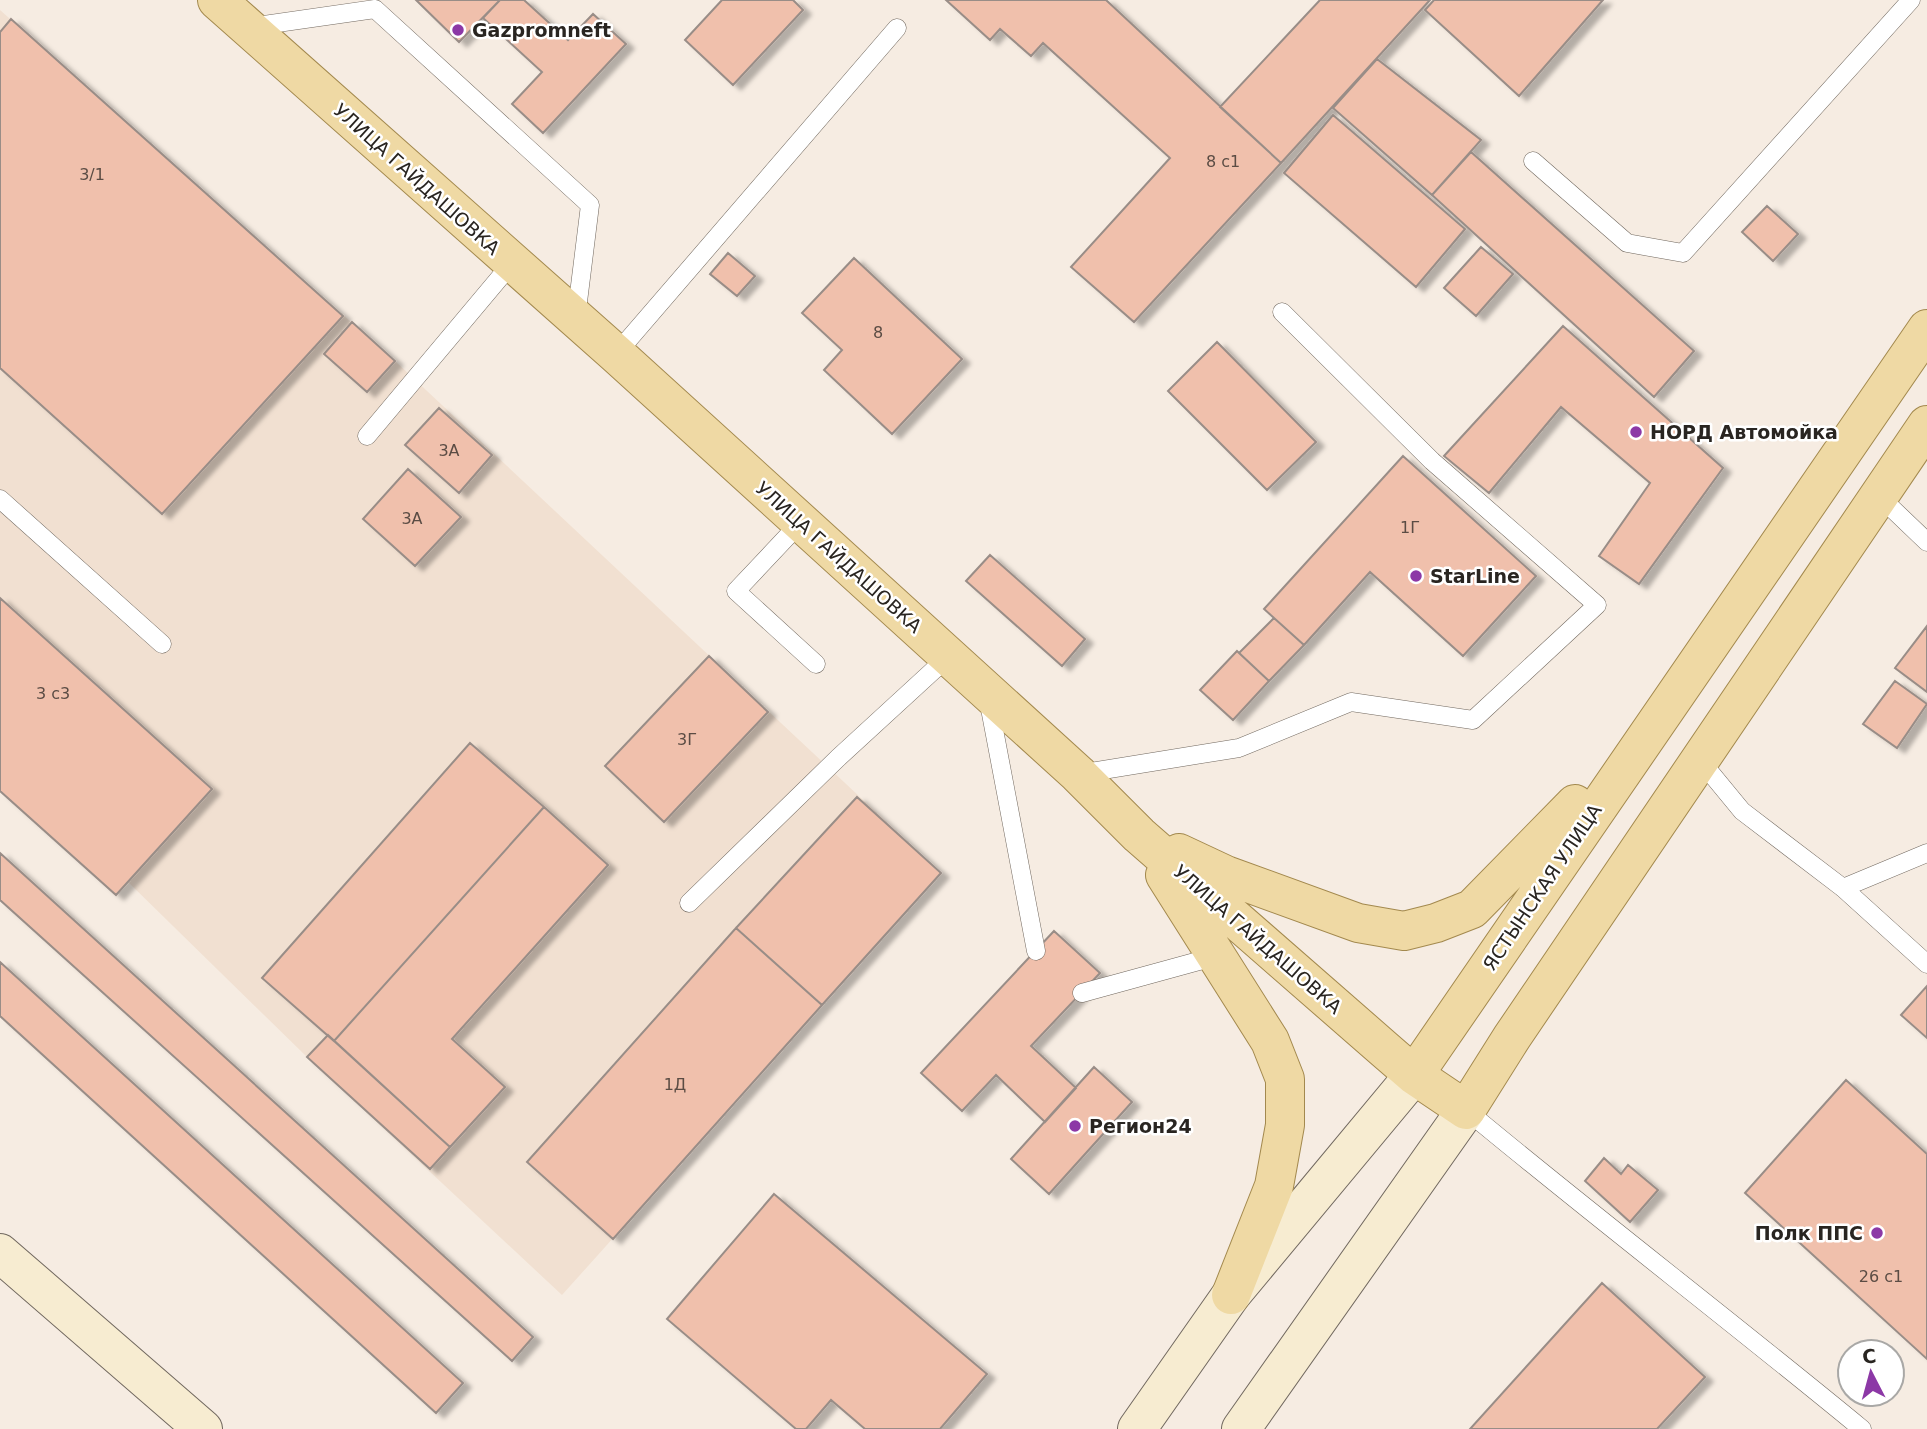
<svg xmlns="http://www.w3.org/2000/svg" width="1927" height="1429" font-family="'DejaVu Sans',sans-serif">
	<defs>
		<filter id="shadow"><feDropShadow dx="8" dy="4.5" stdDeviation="2" flood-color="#0004"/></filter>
	</defs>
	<rect width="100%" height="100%" fill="#f6ece2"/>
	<path fill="#f1e0d1" d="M0,10L395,361L941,873L562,1295L307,1057L127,881L116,895L0,791Z"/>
	<path fill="#f0c0ac" stroke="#998d87" stroke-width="2" filter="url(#shadow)" d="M416,0H500L459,42Z
		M500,0H524L568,40L593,14L626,44L543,133L512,104L542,72L483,18Z
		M722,0H793L803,10L733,85L685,40Z
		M946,0H1106L1281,163L1134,322L1071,267L1170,158L1043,43L1031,56L1000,29L990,40Z
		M1320,0H1430L1281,163L1220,107Z
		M1434,0H1603L1519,96L1425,10Z
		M11,19L343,316L162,514L0,368V32Z
		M1377,59L1481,140L1432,195L1333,108Z
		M1333,115L1465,229L1416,287L1284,173Z
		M1471,152L1694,351L1654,397L1432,195Z
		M1767,206L1798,234L1773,261L1742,232Z
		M1481,247L1513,274L1476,316L1444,288Z
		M728,253L755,276L737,296L710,274Z
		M854,258L962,359L892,434L824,370L842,350L802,313Z
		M352,322L395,361L367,392L324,354Z
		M1563,326L1723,468L1639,584L1599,556L1650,483L1561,407L1489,493L1444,456Z
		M1217,342L1316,442L1267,490L1168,391Z
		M439,408L492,455L459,493L405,445Z
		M1403,456L1536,576L1463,656L1370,572L1304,645L1264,609Z
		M408,469L461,517L415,566L363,519Z
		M990,555L1085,639L1062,666L966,581Z
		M0,598L212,789L116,895L0,791Z
		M1274,618L1304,645L1269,681L1239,653Z
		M1927,626V692L1895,668Z
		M1237,651L1269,681L1233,720L1200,690Z
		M709,656L768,712L664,822L605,766Z
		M1895,681L1927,704L1897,748L1863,724Z
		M470,743L544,807L334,1041L262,978Z
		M857,797L941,873L822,1005L736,928Z
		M544,807L608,865L452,1039L505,1087L450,1147L334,1041Z
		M0,853L533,1337L512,1361L0,900Z
		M736,928L822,1005L613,1239L527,1162Z
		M1054,931L1100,973L1031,1046L1076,1088L1045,1122L996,1075L962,1111L921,1073Z
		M0,962L463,1383L436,1413L0,1016Z
		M1927,986V1038L1901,1015Z
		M328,1035L450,1147L430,1169L307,1057Z
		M1094,1067L1132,1102L1049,1194L1011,1159Z
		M1846,1080L1927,1154V1359L1745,1193Z
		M1604,1158L1621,1174L1628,1165L1658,1190L1630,1222L1585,1181Z
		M774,1194L987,1374L940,1429H865L831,1400L806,1429H796L667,1319Z
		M1602,1283L1705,1377L1657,1429H1470Z"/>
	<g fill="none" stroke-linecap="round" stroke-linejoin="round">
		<g stroke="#71685f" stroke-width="19">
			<path id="lane" d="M249,27L375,9L590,205L576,318
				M1533,161L1627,243L1683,253L1911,0
				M616,354L897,28
				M367,436L512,263
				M1879,496L1927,542
				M0,499L162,644
				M801,522L736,591L816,664
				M988,698L1036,951
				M1700,760L1742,811L1843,888L1927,964
				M1078,774L1239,748L1351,702L1473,720L1597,605L1432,461L1282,312
				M1843,888L1927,853
				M689,903L838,758L948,657
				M1082,993L1217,956
				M1466,1110C1596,1218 1731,1321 1862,1429"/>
		</g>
		<g stroke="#71685f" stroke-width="40">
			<path id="secondary" d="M0,1253L203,1429
				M1137,1429L1231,1295L1414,1075
				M1241,1429L1466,1110"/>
		</g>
		<g stroke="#a3894e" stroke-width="40">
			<path id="primary" d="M217,0L616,354L1078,774L1139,835L1384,1049L1414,1075L1466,1110L1512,1037L1927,425
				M1179,853L1226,875L1358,923L1404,931L1436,923L1472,909L1575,804
				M1165,875L1270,1041L1285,1079V1125L1274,1186L1231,1295
				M1414,1075L1927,329"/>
		</g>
		<use href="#lane" stroke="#fff" stroke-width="18"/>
		<use href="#secondary" stroke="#f7ecd1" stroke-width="38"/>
		<use href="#primary" stroke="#efd9a4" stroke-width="38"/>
	</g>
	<g fill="#8c38a6" stroke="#fff" stroke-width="2.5">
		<circle cx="458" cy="30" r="7"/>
		<circle cx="1636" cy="432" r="7"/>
		<circle cx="1416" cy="576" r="7"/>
		<circle cx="1075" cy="1126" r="7"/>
		<circle cx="1877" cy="1233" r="7"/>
	</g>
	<g text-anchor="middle" stroke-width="5" stroke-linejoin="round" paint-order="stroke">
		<g font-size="16" fill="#5b4c44">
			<text x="1223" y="167">8 с1</text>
			<text x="92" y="180">3/1</text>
			<text x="878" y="338">8</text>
			<text x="449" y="456">3А</text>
			<text x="412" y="524">3А</text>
			<text x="1410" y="533">1Г</text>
			<text x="53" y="699">3 с3</text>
			<text x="687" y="745">3Г</text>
			<text x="675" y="1090">1Д</text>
			<text x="1881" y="1282">26 с1</text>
		</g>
		<g font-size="19" font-weight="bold" fill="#292521" stroke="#fff" text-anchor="start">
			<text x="472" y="37">Gazpromneft</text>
			<text x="1650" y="439">НОРД Автомойка</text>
			<text x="1430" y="583">StarLine</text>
			<text x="1089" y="1133">Регион24</text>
			<text x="1863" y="1240" text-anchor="end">Полк ППС</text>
		</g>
		<g font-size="19" fill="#292521" stroke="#fff">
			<text transform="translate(417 179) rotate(42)" y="7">УЛИЦА ГАЙДАШОВКА</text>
			<text transform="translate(839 557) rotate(42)" y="7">УЛИЦА ГАЙДАШОВКА</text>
			<text transform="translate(1542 887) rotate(-56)" y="7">ЯСТЫНСКАЯ УЛИЦА</text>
			<text transform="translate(1258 939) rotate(41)" y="7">УЛИЦА ГАЙДАШОВКА</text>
		</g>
	</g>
	<g transform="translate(1871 1373) rotate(354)"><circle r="33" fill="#ffffff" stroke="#a9a8a6" stroke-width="2"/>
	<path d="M0-5L12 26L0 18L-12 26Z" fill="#8c38a6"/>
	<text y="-10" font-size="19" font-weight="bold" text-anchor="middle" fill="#292521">С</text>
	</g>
</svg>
